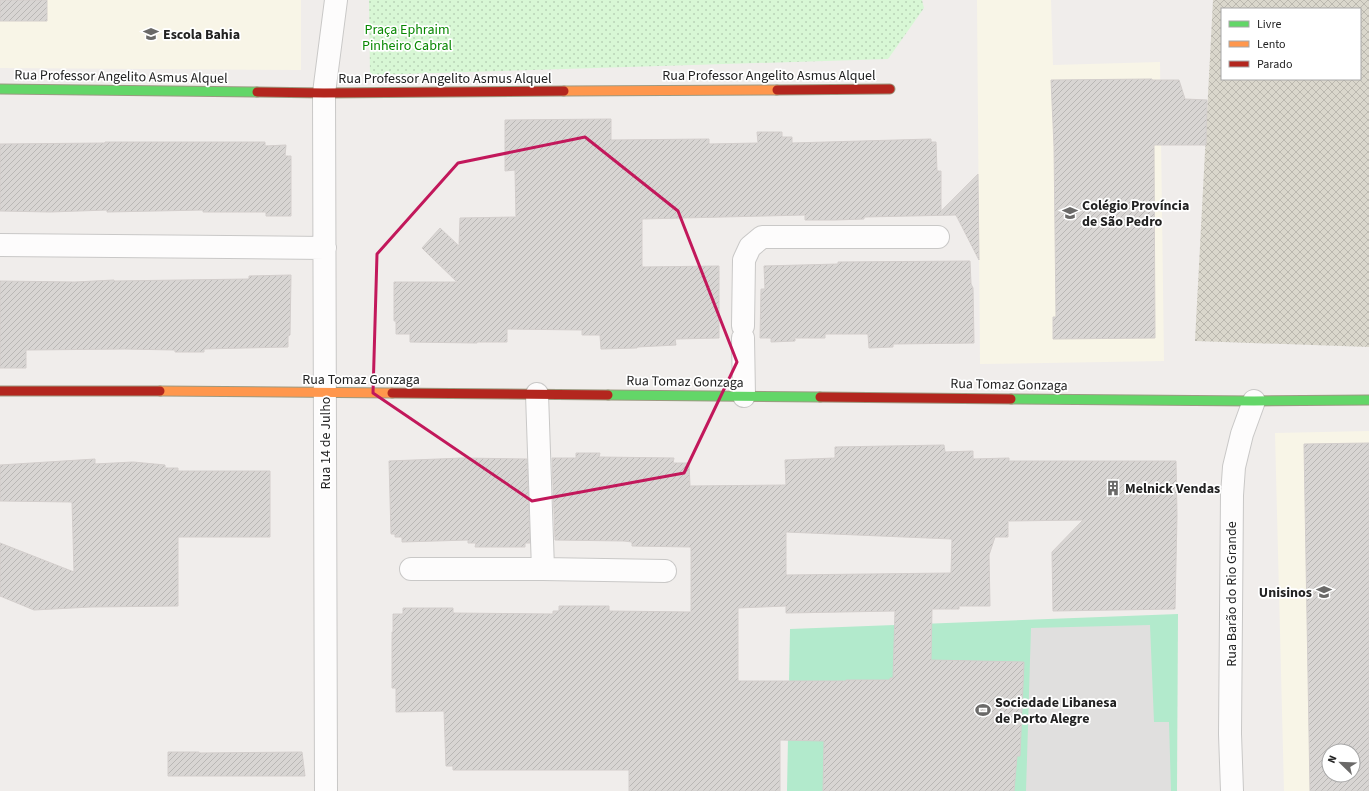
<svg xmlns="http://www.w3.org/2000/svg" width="1369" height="791" font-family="'Source Sans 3',sans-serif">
	<defs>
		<pattern id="construction-cross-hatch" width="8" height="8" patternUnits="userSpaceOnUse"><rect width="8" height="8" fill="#dad7cc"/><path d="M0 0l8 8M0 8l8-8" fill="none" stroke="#bbb8af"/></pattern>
		<pattern id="park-dots" width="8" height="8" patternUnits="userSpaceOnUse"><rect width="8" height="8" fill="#d8f7d5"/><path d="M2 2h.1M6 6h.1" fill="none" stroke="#b9d3b7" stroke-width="1.8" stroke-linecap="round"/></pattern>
		<pattern id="building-hatch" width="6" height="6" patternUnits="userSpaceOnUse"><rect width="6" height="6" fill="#d8d5d3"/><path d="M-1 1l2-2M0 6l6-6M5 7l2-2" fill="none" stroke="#b9b7b5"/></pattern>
	</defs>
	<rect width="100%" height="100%" fill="#f0edeb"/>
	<path fill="#f8f5e7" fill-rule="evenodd" d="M0,0H301V70L0,68Z
		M977,0H1051L1053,65L1160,62L1164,361L980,364Z
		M1369,431V791H1284L1275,433ZM1329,751H1353V775H1329Z"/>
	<path fill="url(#construction-cross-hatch)" fill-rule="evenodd" d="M1213,0H1369V347L1195,341ZM1222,9H1360V79H1222Z"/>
	<path fill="url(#park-dots)" d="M369,0H922L924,8L888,59L370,75Z"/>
	<path fill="#b2eacc" d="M1178,614L1177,791H787L790,629Z"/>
	<path fill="#e0dfde" d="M1150,625L1154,722H1169L1171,791H1026L1031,628Z"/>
	<path fill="url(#building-hatch)" stroke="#d3cecc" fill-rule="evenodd" d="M0,0H47V21H0Z
		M1152,79V80H1179L1185,99L1207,100L1206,145H1154L1155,338L1053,339V317H1056L1054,146L1051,80Z
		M611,119V140L709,139V144L758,143L757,132H782V137H792V143L931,139V142H936L937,171H941V211L978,174L979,260L956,215L864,217V219L835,220H805V215L642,219V267L719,266V338L675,339L676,345L637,347V348L601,349L600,335H582V330L507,329V342H477V343L410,342V334H396V321H394V282H457L422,248L440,228L459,246L460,218L516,217L515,170L505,171V120Z
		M105,142H265V146L286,145L285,156H291V216H266V212H203V210L107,212V210L50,212L0,211V144L105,143Z
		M970,261L971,284L973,288L974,343L893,344V347L869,348L868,334H825V338H795V341L771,342V338H760L761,289H765L764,266L838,264V262Z
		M291,275L290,335L288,336V347L204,349V352H175V350L125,349L26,350V368H0V281L75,282L114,280V281L249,279V276Z
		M1369,443V791H1310L1304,444ZM1329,751H1353V775H1329Z
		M944,445L945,452L973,451V459L1009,458V461H1176L1177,515L1175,609L1053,611L1052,552L1083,520L1008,521V537H995L989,555L990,606H959V609H932L931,660L1024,662L1020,756H1017L1014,791H823L824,741L780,740V791H629V770H453V766H446L444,711L396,712V688H392V632H393V614H403V608H453V613L553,614V611H559V606H609V611L691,612V547L632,546V542L624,541L555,540L552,458H576V453H600L599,457L674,458L673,463H689L690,486L786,485L785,460L835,458V447ZM786,532L952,539L951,573L786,575ZM786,606V613L895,611L893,678H890V680H846V681H738V608Z
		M463,458L527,459L530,543H525V547H475L476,543H468V540L402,542V537H395V534H391L389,461Z
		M95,459V464L133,462L165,465V468H178V471H270V537H178V606L91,607L34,610L0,596V543L74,572L72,502L0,501V465Z
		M168,752H199V753L302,752L305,776H168Z"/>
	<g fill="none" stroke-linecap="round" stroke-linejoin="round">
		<g stroke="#c9c8c7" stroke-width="24">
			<path id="street" d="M0,245L325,248
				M743,326L744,260L750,247L762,237H938
				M743,338L744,396
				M537,394L543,569L665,571
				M411,569H543
				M326,791L324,93L336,0
				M1232,791L1230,734L1232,495L1234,467L1242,434L1254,401"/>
		</g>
		<g stroke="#9c9a81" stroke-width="11">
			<path id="fast" d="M0,89L257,92
				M608,395L820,397
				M1011,399L1254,401L1369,400"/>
		</g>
		<g stroke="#9c9a81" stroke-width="11">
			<path id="slow" d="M564,91L777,90
				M160,391L392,393"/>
		</g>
		<g stroke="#9c9a81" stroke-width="11">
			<path id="jam" d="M777,90L890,89
				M257,92L324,93L564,91
				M0,391H160
				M392,393L608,395
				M820,397L1011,399"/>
		</g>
		<use href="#street" stroke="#fdfcfc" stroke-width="22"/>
		<use href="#fast" stroke="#63d668" stroke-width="9"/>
		<use href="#slow" stroke="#ff974d" stroke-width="9"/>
		<use href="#jam" stroke="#b3261e" stroke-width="9"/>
	</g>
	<path fill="none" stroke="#c2185b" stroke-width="3" stroke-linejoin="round" d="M585,137L678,211L737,362L684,473L532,501L373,393L377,254L458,163Z"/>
	<defs>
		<g id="school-bare" transform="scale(1.2)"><path d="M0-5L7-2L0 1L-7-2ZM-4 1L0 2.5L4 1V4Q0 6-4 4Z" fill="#6a6968" stroke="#fff" stroke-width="2.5" paint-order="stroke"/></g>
		<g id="building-bare" transform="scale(1.2)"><path d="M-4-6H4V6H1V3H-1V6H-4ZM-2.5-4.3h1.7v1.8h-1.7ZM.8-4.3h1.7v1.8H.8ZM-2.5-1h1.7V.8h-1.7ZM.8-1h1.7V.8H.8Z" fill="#6a6968" stroke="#fff" stroke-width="2.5" paint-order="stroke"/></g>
		<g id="university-bare" transform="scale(1.2)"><path d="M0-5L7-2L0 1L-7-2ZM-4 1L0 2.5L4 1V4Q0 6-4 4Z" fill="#6a6968" stroke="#fff" stroke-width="2.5" paint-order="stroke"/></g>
		<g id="stadium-bare" transform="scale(1.2)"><path d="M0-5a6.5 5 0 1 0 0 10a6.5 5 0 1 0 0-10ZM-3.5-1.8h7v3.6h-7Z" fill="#6a6968" stroke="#fff" stroke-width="2.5" paint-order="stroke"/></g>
	</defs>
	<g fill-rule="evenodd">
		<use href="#school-bare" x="151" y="34"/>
		<use href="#school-bare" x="1070" y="213"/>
		<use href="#building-bare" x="1113" y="488"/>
		<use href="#university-bare" x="1324" y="592"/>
		<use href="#stadium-bare" x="983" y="710"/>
	</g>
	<g text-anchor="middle" stroke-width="3.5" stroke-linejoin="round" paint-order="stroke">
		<g font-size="14" fill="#088802" stroke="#fff">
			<text x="407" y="34">Praça Ephraim<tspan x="407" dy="16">Pinheiro Cabral</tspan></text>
		</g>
		<g font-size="14" font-weight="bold" fill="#222" stroke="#fff" text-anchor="start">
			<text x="163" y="39">Escola Bahia</text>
			<text x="1082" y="210">Colégio Província<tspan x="1082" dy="16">de São Pedro</tspan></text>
			<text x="1125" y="493">Melnick Vendas</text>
			<text x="1312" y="597" text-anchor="end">Unisinos</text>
			<text x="995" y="707">Sociedade Libanesa<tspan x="995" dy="16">de Porto Alegre</tspan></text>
		</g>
		<g font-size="14" fill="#222" stroke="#fff">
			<text x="769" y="80">Rua Professor Angelito Asmus Alquel</text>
			<text transform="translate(121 76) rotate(1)" y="5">Rua Professor Angelito Asmus Alquel</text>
			<text x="445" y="83">Rua Professor Angelito Asmus Alquel</text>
			<text x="361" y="384">Rua Tomaz Gonzaga</text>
			<text transform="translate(685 381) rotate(1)" y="5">Rua Tomaz Gonzaga</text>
			<text transform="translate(1009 384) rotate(1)" y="5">Rua Tomaz Gonzaga</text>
			<text transform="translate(325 443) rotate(-90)" y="5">Rua 14 de Julho</text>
			<text transform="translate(1231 594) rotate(-90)" y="5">Rua Barão do Rio Grande</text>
		</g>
	</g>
	<rect x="1221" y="8" width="140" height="72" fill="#ffffff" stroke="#a7a7a7"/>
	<rect x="1229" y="21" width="20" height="6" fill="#63d668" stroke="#a7a7a7"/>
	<text x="1257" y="28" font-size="12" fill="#222222">Livre</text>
	<rect x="1229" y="41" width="20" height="6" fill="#ff974d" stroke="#a7a7a7"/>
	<text x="1257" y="48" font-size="12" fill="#222222">Lento</text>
	<rect x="1229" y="61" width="20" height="6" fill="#b3261e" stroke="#a7a7a7"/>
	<text x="1257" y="68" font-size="12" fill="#222222">Parado</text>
	<g transform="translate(1341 763) rotate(293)"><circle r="19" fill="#ffffff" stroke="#a7a7a7"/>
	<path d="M0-3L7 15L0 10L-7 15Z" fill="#6a6968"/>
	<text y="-6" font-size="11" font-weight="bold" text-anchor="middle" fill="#222222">N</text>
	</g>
</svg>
